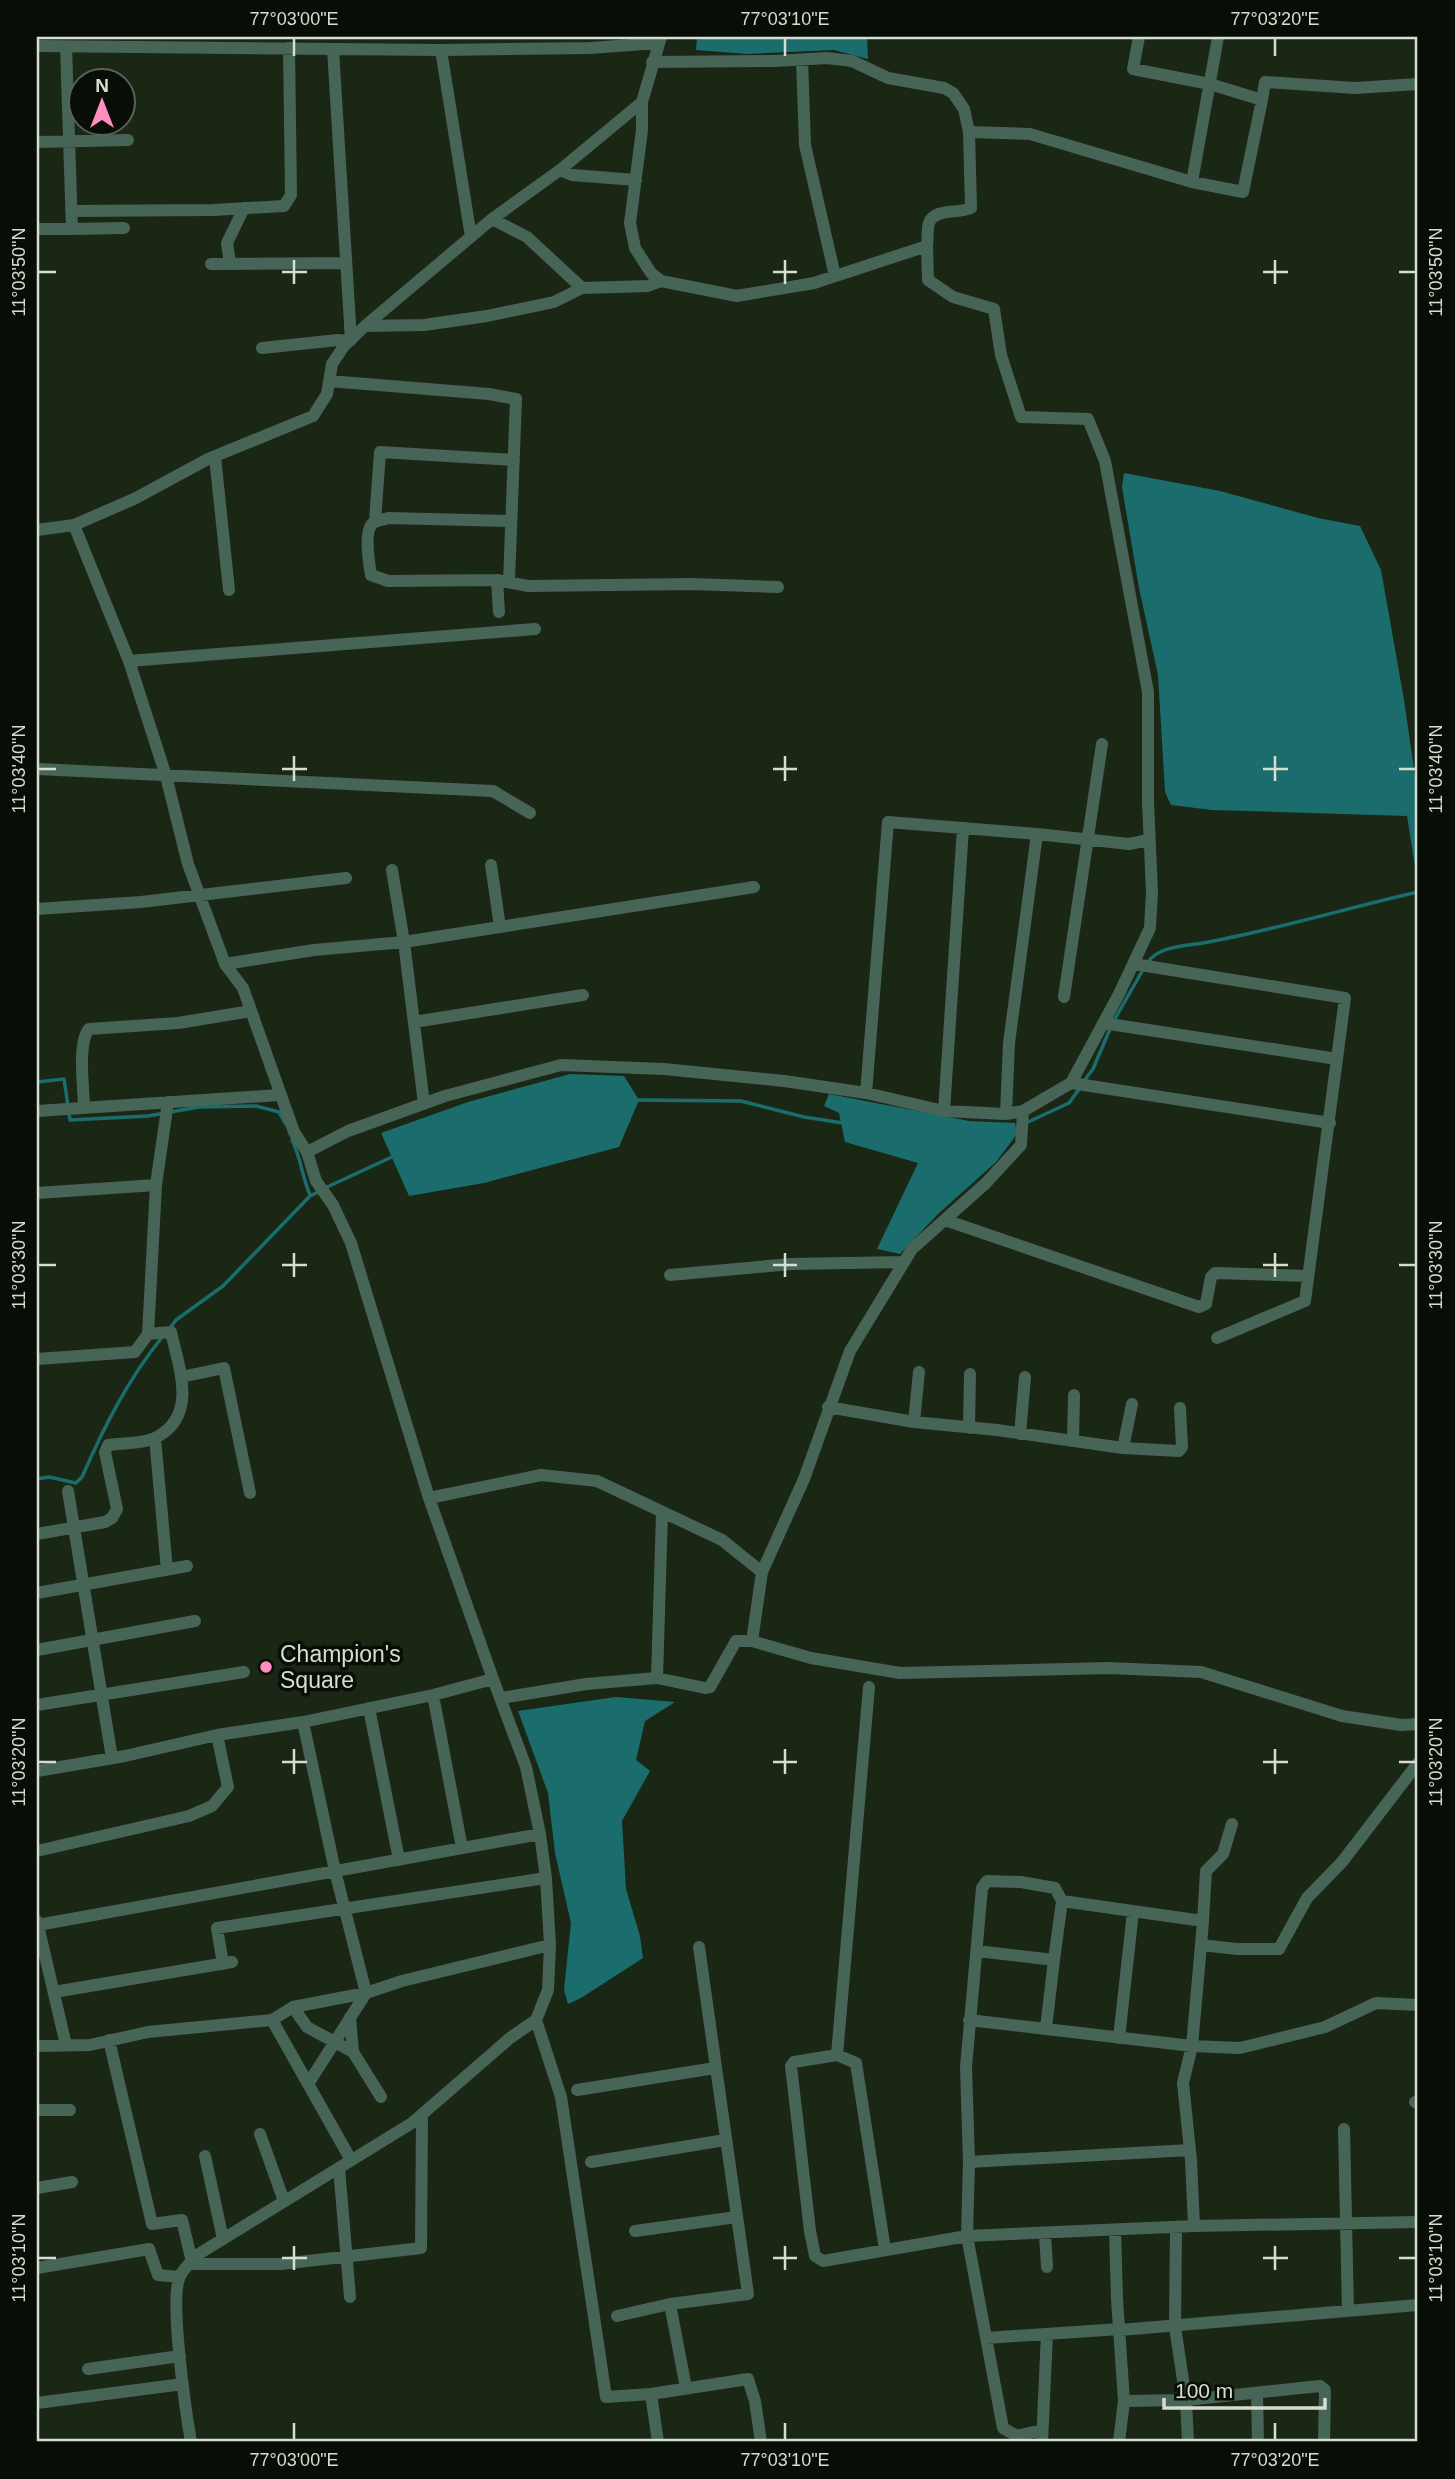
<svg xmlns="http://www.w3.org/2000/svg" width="1455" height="2479" font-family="Helvetica,sans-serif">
	<rect width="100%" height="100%" fill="#1a2714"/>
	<path fill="#1a6d6c" d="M697,37H867L868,59L834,50L747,54L696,50Z
		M1124,473L1220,491L1318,518L1360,526L1381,570L1404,700L1418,797V866L1415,867L1407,816L1212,810L1171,805L1165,792L1158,675L1139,588L1122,487Z
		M570,1074L624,1076L639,1100L619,1147L484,1183L409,1196L381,1133L468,1102Z
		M829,1094L969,1121L1015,1123L1017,1134L996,1162L938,1214L900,1254L877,1249L918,1163L845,1142L839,1113L824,1106Z
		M616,1697L675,1702L645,1721L636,1760L650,1771L622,1821L626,1889L640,1936L643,1958L581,1998L568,2004L564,1990L571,1923L555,1853L548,1793L518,1711Z"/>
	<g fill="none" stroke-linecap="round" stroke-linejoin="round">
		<path stroke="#1a6d6c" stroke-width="3.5" d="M1148,962C1159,946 1186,946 1203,943C1276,930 1346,908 1418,892
			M1113,1022L1144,968
			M1084,1081L1093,1069L1110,1029
			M37,1082L64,1079L68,1106
			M636,1100L741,1101L804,1117L843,1123
			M69,1113L70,1120L148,1116L199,1107L256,1106L279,1112L285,1123
			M1026,1123L1069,1103L1080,1088
			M292,1140C301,1158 302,1177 310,1195
			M325,1188L394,1156
			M170,1328L176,1320L223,1286L310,1196L318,1192
			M37,1479L49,1477L76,1483L82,1477C104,1427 128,1379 163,1336"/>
		<path stroke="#466557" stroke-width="12" d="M1139,37L1133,69L1210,84L1262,100L1243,192L1192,182
			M37,46L441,50L590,48L658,43
			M333,49L351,340
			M441,50L471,237
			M802,60L805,145L835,276
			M652,62L775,61L827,58L852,61L888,78L944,88L953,93L964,109L969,132L971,208C959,214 934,208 929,223C927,229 928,239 927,246
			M1262,100L1265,82L1355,88L1418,84
			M969,132L1030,134L1192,182L1218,37
			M37,142L128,140
			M560,170L572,175L636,180
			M71,211L213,210L284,206L291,195L289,48
			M492,219L527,237L582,288L648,286L661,281
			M37,229H72L66,47
			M72,229L124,228
			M230,263L227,243L244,208
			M211,264L346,263
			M365,326L424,325L487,316L554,302L582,288
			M262,348L338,340L349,341
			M329,381L489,394L516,399L509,581
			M215,457L229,590
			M375,521L380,452L514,460
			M510,521L388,518C383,520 376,520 372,524C364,533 369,563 371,575L388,581L497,580L528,586L692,584L778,587
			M37,530L74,525
			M497,580L499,612
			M129,661L535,629
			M37,769L493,791L530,813
			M491,865L500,927
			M37,909L141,902L346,878
			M225,964L314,950L404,942L392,870
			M1134,964L1345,998L1305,1301L1217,1338
			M1064,997L1102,744
			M414,1022L583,995
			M1103,1023L1337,1059
			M1071,1083L1330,1123
			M866,1093L888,822L1037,834
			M424,1104L404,942L754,887
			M84,1108C84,1089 77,1043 89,1029L178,1023L251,1011
			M37,1111L279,1095
			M944,1111L963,828
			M1006,1114L1009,1043L1037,834L1129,844L1149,840
			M307,1152L348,1131L445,1096L561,1065L664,1069L784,1081L866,1093L944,1111L1006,1114L1023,1111L1071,1083L1119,994L1150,928L1152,892L1148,802V692L1105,461L1088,419L1021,417L1001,355L994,309L953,297L928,280L927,246L814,283L737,296L661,281L651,273L635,248L630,223L642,130V102
			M37,1193L156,1185L168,1102
			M945,1220L1199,1307L1206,1304L1211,1277L1215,1273L1308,1276
			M670,1275L791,1264L904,1262
			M148,1334L156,1185
			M37,1359L135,1352L148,1334L171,1332C179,1368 198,1415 157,1437C144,1444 122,1443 108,1445L105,1452L117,1509L112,1518L105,1522L37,1534
			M181,1377L224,1368L250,1493
			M828,1407L914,1422L997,1430L1123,1448L1179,1451L1182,1447L1180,1408
			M914,1422L919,1372
			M969,1428L970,1374
			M1020,1434L1025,1377
			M155,1438L167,1570
			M1073,1441L1074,1395
			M1123,1448L1132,1404
			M68,1491L112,1758
			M429,1498L541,1475L597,1481L722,1540L762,1572L752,1641L811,1658L900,1673L1108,1668L1201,1672L1342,1716L1401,1725L1418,1724
			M762,1572L804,1479L850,1351L912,1249L986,1183L1021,1145L1023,1111
			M37,1593L187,1566
			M37,1650L195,1621
			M657,1678L662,1513
			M433,1695L462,1848
			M501,1698L586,1684L657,1678L705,1688L710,1687L736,1641H752
			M37,1705L244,1672
			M369,1708L399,1860
			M303,1722L335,1871L366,1993L308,2084
			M37,1771L125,1756L217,1735L303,1722L433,1695L493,1679
			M37,1851L189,1816L212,1806L228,1787L217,1735
			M37,1921L66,2045
			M1203,1921L1206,1871L1223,1854L1232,1824
			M38,1925L540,1834
			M977,1951L1054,1960L1062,1901
			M223,1964L217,1928L546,1878
			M54,1992L232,1962
			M293,2007L307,2027L353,2052L381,2097
			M350,2017L353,2052
			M272,2020L351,2160
			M536,2020L561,2097L606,2397L651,2394L748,2379L755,2401L761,2442
			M969,2020L1192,2046L1240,2048L1325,2027L1376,2003L1418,2005
			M1046,2028L1054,1960
			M1119,2038L1133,1912
			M109,2040L152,2224L182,2220L192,2262
			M37,2046L90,2045L148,2032L272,2020L293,2007L366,1993L402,1981L550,1945
			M837,2055L869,1687
			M577,2090L715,2068
			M1415,2102H1418
			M37,2110H70
			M1344,2129L1348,2311
			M260,2134L284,2201
			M205,2156L223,2239
			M591,2162L725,2140
			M969,2162L1190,2150
			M339,2168L350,2297
			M37,2188L72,2182
			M1194,2226L1418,2222
			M1176,2227L1175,2327L1186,2400L1188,2442
			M1115,2230L1117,2299L1124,2401L1119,2442
			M635,2231L737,2217
			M1045,2234L1047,2267
			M885,2250L856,2063L837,2055L794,2062L791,2066L810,2231L815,2256L823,2261L967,2236L1194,2226L1191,2160L1183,2083L1192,2046L1201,1945L1237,1949H1279L1307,1898L1342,1862L1418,1763
			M190,2264H281L421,2248L422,2114
			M37,2268L149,2249L158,2275L179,2277
			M670,2304L686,2388
			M617,2316L670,2304L748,2294L699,1947
			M1120,2330L1418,2305
			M986,2338L1120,2329
			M88,2369L180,2356
			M1257,2393L1258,2442
			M651,2394L658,2442
			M1124,2401L1186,2400L1320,2386L1325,2390L1324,2442
			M37,2403L183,2384
			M1042,2430L1017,2436L1003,2428L967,2236L969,2162L966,2067L982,1888L987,1881L1021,1882L1055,1888L1062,1901L1203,1921L1201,1945
			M191,2442C186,2413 169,2298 180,2276C184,2268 192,2261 197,2255L412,2123L510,2038L536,2020L548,1990L550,1945L546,1878L540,1834L526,1767L493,1679L429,1498L351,1243L333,1205L316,1181L307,1152L294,1132L243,988L225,964L188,864L166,776L129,661L74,525L134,499L208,459L313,416L327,394L332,364L344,346L365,326L492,219L560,170L642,102L661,37
			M1042,2442L1047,2334"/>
	</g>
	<path fill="none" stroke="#d5ded1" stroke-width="2.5" d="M294,38V56M785,38V56M1275,38V56M294,260V284M785,260V284M1275,260V284M38,272H56M282,272H307M773,272H797M1263,272H1288M1399,272H1416M294,756V781M785,756V781M1275,756V781M38,769H56M282,769H307M773,769H797M1263,769H1288M1399,769H1416M294,1253V1277M785,1253V1277M1275,1253V1277M38,1265H56M282,1265H307M773,1265H797M1263,1265H1288M1399,1265H1416M294,1749V1774M785,1749V1774M1275,1749V1774M38,1762H56M282,1762H307M773,1762H797M1263,1762H1288M1399,1762H1416M294,2246V2270M785,2246V2270M1275,2246V2270M38,2258H56M282,2258H307M773,2258H797M1263,2258H1288M1399,2258H1416M294,2423V2440M785,2423V2440M1275,2423V2440"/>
	<circle fill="#fe8ebd" stroke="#080e06" stroke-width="2.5" cx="266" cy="1667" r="7"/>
	<g text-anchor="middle" stroke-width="7" stroke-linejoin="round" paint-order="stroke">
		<g font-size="23" fill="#d5ded1" stroke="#080e06" text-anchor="start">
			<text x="280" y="1662">Champion's<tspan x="280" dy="26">Square</tspan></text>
		</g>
	</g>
	<rect width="1455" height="2479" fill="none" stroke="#080e06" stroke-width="77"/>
	<g transform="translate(102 102)"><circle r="33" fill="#080e06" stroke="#5a6157" stroke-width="2"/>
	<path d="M0-5L12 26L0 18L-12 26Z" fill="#fe8ebd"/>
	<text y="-10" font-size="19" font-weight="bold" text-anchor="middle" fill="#d5ded1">N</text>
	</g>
	<path d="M1164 2398v10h161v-10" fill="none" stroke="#d5ded1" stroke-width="3.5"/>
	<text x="1175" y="2398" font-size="21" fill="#d5ded1" stroke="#080e06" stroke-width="5" paint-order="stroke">100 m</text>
	<rect x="38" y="38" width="1378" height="2402" fill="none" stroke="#d5ded1" stroke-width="2.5"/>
	<g font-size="18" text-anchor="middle" fill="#d5ded1">
		<text x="294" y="25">77°03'00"E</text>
		<text x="785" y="25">77°03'10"E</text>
		<text x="1275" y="25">77°03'20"E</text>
		<text transform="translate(19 272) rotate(-90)" y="6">11°03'50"N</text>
		<text transform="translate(1436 272) rotate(-90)" y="6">11°03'50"N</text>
		<text transform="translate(19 769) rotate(-90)" y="6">11°03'40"N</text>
		<text transform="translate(1436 769) rotate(-90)" y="6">11°03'40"N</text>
		<text transform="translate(19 1265) rotate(-90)" y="6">11°03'30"N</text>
		<text transform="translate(1436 1265) rotate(-90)" y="6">11°03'30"N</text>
		<text transform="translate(19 1762) rotate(-90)" y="6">11°03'20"N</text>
		<text transform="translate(1436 1762) rotate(-90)" y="6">11°03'20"N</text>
		<text transform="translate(19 2258) rotate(-90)" y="6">11°03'10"N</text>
		<text transform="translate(1436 2258) rotate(-90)" y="6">11°03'10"N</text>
		<text x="294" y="2466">77°03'00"E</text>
		<text x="785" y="2466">77°03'10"E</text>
		<text x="1275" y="2466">77°03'20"E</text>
	</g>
</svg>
